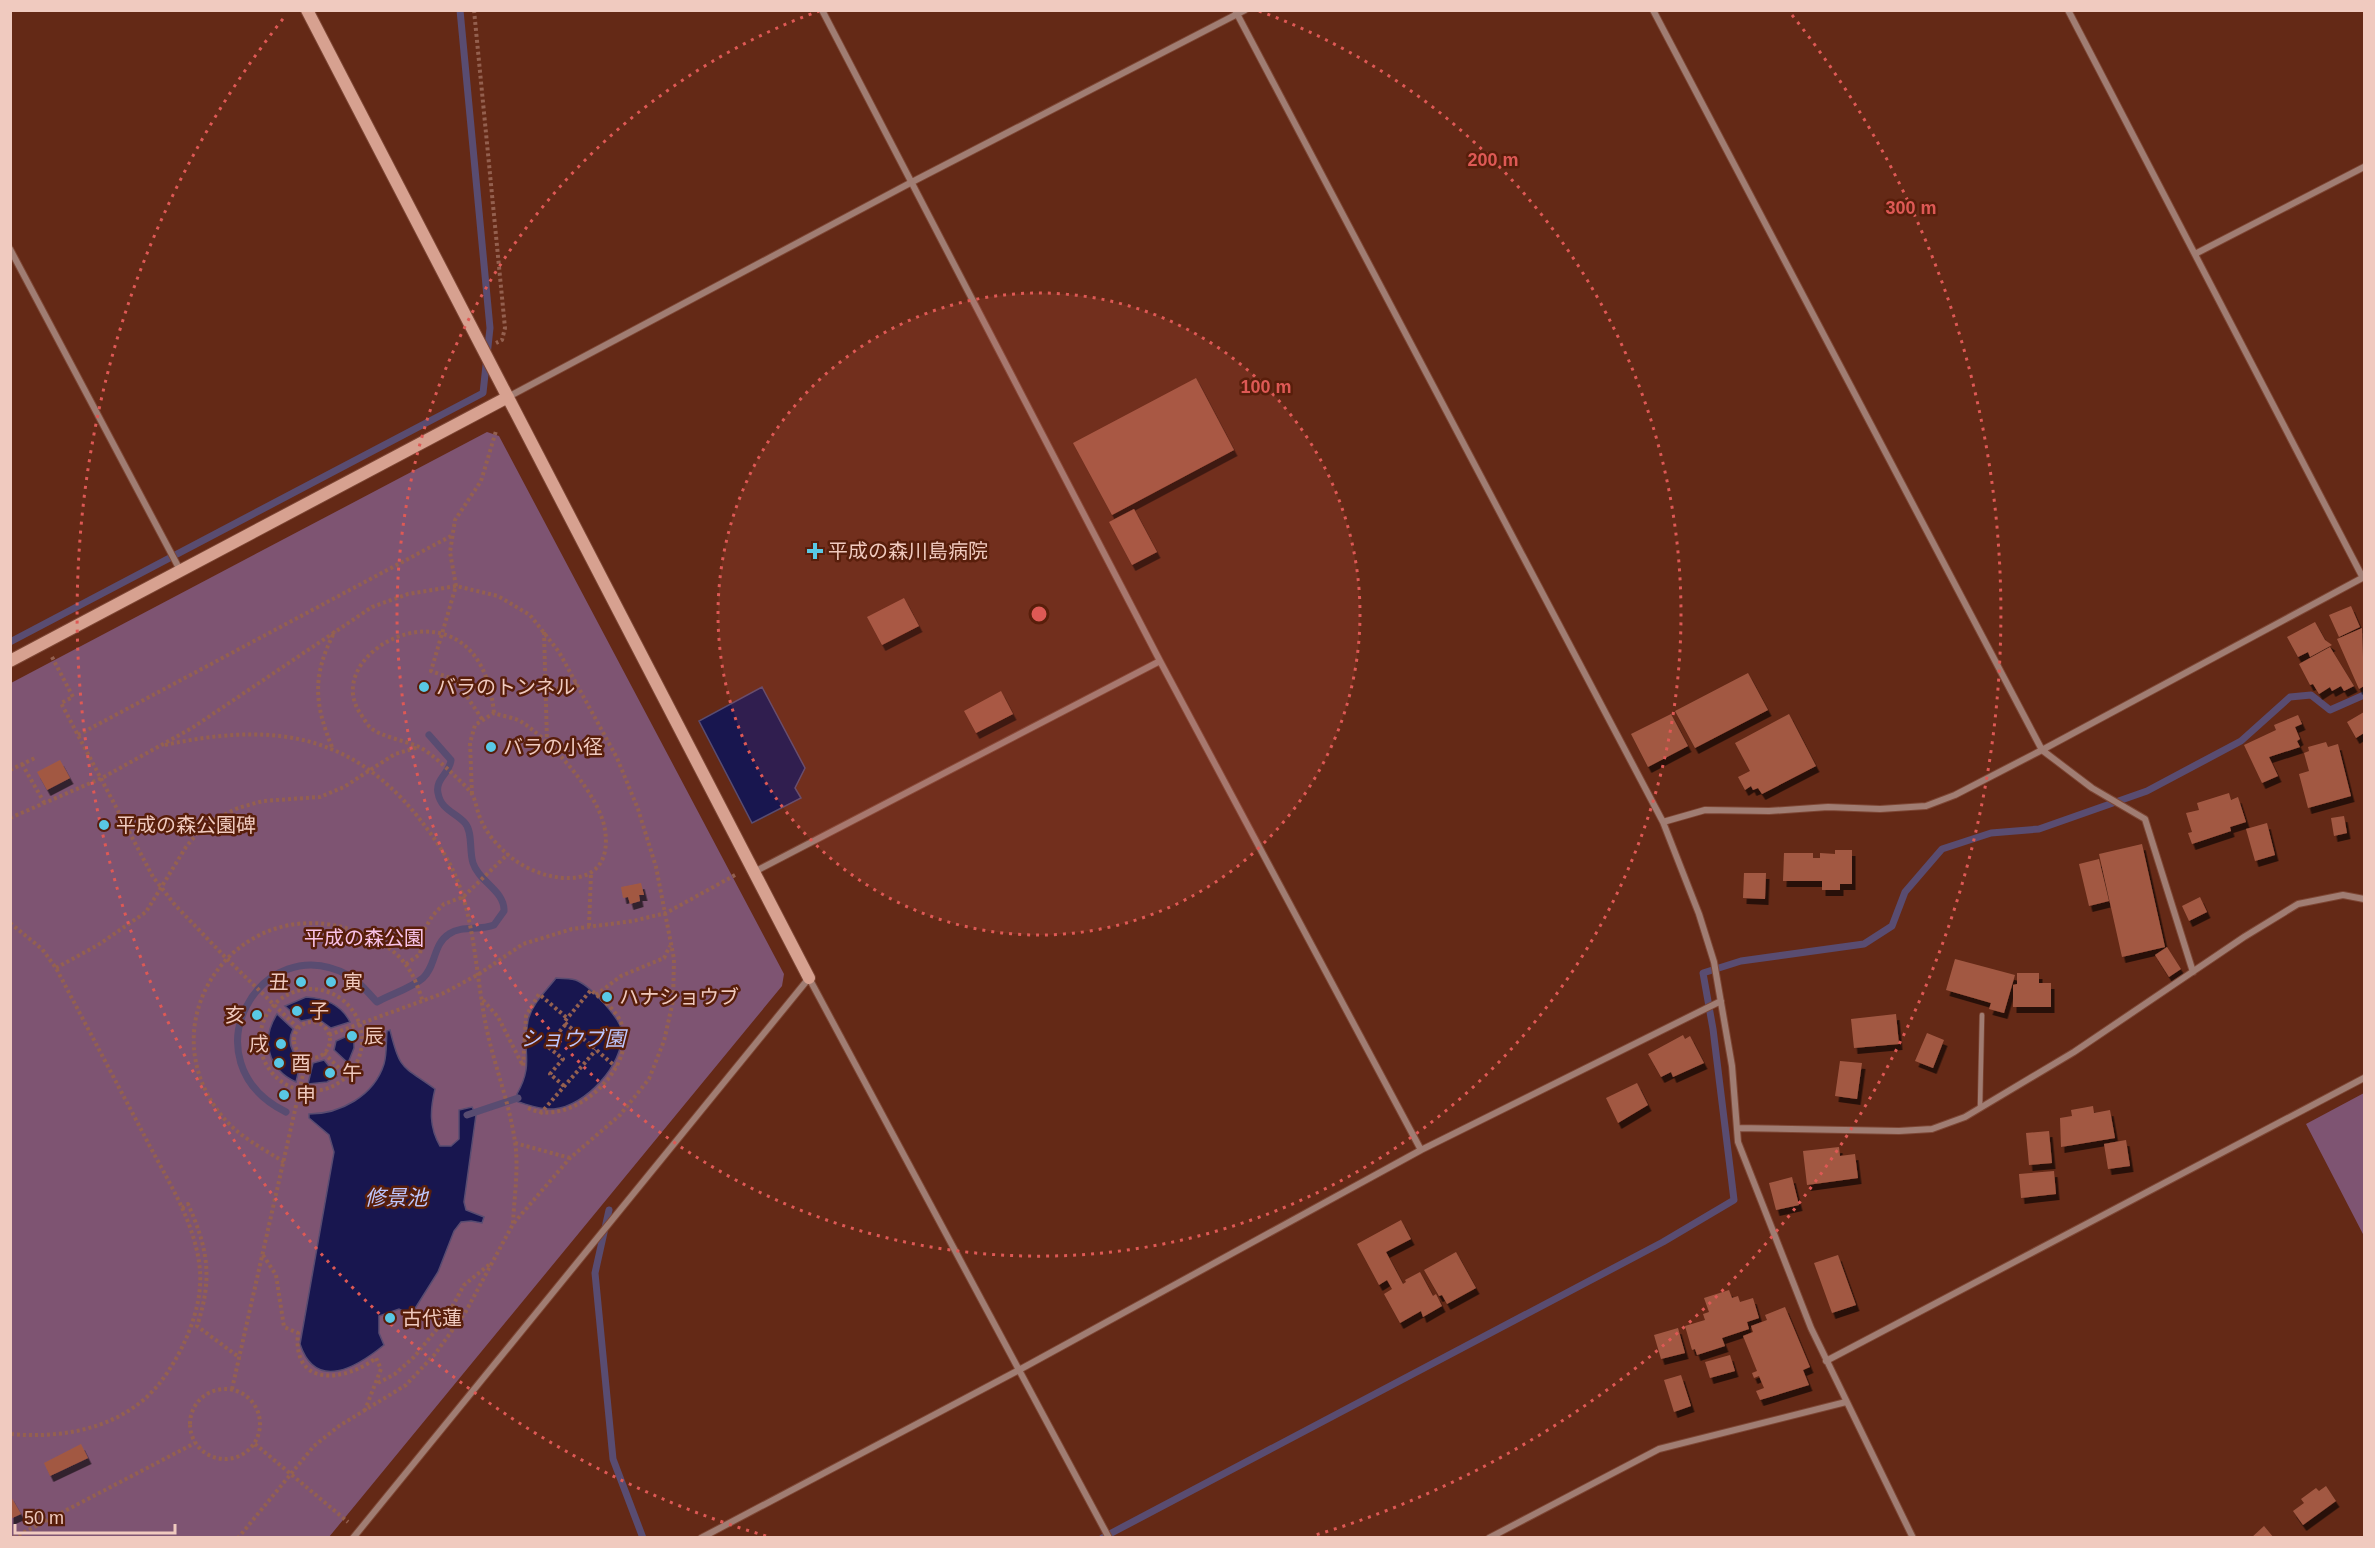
<svg xmlns="http://www.w3.org/2000/svg" width="2375" height="1548" font-family="Helvetica,'Noto Sans JP',sans-serif">
	<defs>
		<filter id="shadow"><feDropShadow dx="3.5" dy="6" stdDeviation="0" flood-color="#0009"/></filter>
	</defs>
	<rect width="100%" height="100%" fill="#642916"/>
	<path fill="#7e5472" d="M487,432L499,436L784,974L782,986L329,1537L11,1538V683Z
		M2364,1093V1236L2306,1124Z"/>
	<path fill="#18164f" stroke="#594c71" stroke-width="1.5" d="M762,687L805,768L795,788L801,798L752,823L699,721Z
		M556,978C562,979 572,978 578,981C591,987 621,1019 622,1032C624,1065 585,1106 554,1109C541,1110 529,1105 518,1102L517,1094C535,1062 521,1052 528,1021C531,1005 546,991 556,978Z
		M306,997C325,998 341,1004 350,1022L331,1028L317,1018L301,1021L285,1006Z
		M277,1014L293,1029C287,1041 291,1052 301,1061L296,1082C267,1069 261,1039 277,1014Z
		M390,1030C400,1071 402,1065 435,1089C430,1110 429,1127 440,1146H451L459,1139V1110L472,1107L476,1115L464,1202L466,1210L484,1217L482,1223L471,1221L461,1222L454,1231L438,1272L411,1315L399,1309L379,1316V1333L384,1345C357,1367 316,1392 300,1344L334,1152L329,1135L309,1118V1114C340,1114 374,1096 384,1064C387,1054 386,1042 387,1031Z
		M354,1033V1048L348,1063L334,1050L336,1041Z
		M324,1060L337,1076L327,1082L308,1084L313,1063Z"/>
	<g fill="none" stroke-linecap="round" stroke-linejoin="round">
		<path stroke="#594c71" stroke-width="7" d="M10,642L483,393L490,328L460,10
			M286,1112C185,1062 260,926 350,976C361,983 368,993 377,1002C391,994 410,989 423,978C436,966 433,944 449,934C462,925 479,931 494,925L504,911C505,891 479,882 473,863C469,851 473,832 465,823C455,812 441,810 438,793C435,779 450,773 451,760L429,735
			M467,1115L518,1098
			M609,1210L595,1273L613,1459L643,1538
			M1102,1538L1663,1242L1734,1200L1713,1029L1703,973L1741,961L1864,944L1892,926L1905,892L1942,849L1991,833L2039,829L2147,791L2241,741L2290,697L2311,695L2330,710L2364,695"/>
	</g>
	<path fill="#a25943" filter="url(#shadow)" d="M1196,378L1234,450L1112,515L1073,443Z
		M1134,509L1157,552L1132,565L1109,522Z
		M904,598L919,626L882,645L867,617Z
		M2351,606L2360,627L2339,637L2329,615Z
		M2315,622L2325,640L2332,645L2310,657L2308,652L2298,657L2287,637Z
		M2362,628L2364,686L2359,689L2337,639Z
		M2330,647L2354,686L2344,691L2341,686L2332,691L2330,687L2319,694L2313,684L2310,685L2299,664Z
		M1748,673L1768,710L1695,748L1675,711Z
		M1001,691L1013,714L976,733L964,711Z
		M2364,712V733L2356,738L2347,722Z
		M1671,714L1688,746L1648,767L1631,734Z
		M1789,714L1816,766L1762,794L1758,788L1753,790L1751,786L1745,790L1738,777L1750,771L1735,743Z
		M2298,715L2302,724L2295,727L2300,739L2297,741L2300,747L2269,757L2278,776L2262,783L2244,745L2276,730L2274,725Z
		M2326,742L2328,747L2338,744L2351,796L2308,808L2299,774L2309,771L2304,753L2309,751L2308,747Z
		M60,760L70,778L47,790L37,772Z
		M2229,793L2231,800L2238,797L2246,822L2230,827L2231,831L2192,844L2188,833L2192,832L2186,813L2199,810L2197,803Z
		M2344,816L2347,833L2334,836L2331,818Z
		M2267,823L2275,855L2255,861L2246,829Z
		M2142,844L2165,947L2122,957L2099,854Z
		M1835,850H1852V884H1840V890H1822V881H1783L1784,853H1813V858H1820V853L1835,854Z
		M2099,859L2109,901L2089,906L2079,864Z
		M1744,873H1766L1765,899L1743,898Z
		M641,883L644,895H639L640,901L630,904L628,897L623,898L621,887Z
		M2200,897L2207,912L2189,921L2182,906Z
		M2167,947L2181,969L2169,977L2155,955Z
		M1955,959L2015,975L2004,1013L1989,1009L1991,1003L1946,990Z
		M2017,973H2039V983H2051V1007H2013V985L2017,984Z
		M1896,1014L1899,1044L1854,1048L1851,1019Z
		M1927,1033L1944,1040L1933,1068L1915,1061Z
		M1683,1035L1685,1039L1690,1036L1704,1063L1673,1077L1671,1072L1661,1077L1648,1054Z
		M1840,1061L1862,1063L1857,1099L1835,1096Z
		M1637,1083L1648,1105L1618,1123L1606,1098Z
		M2093,1106L2094,1113L2110,1110L2115,1138L2061,1147L2060,1118L2072,1116L2071,1110Z
		M2049,1131L2052,1163L2029,1165L2026,1133Z
		M2126,1140L2130,1166L2108,1169L2104,1144Z
		M1839,1147L1840,1156L1855,1154L1858,1178L1807,1185L1803,1151Z
		M2054,1171L2056,1194L2021,1198L2019,1174Z
		M1792,1177L1799,1205L1776,1210L1769,1183Z
		M1401,1220L1411,1239L1386,1252L1403,1284L1406,1282L1405,1280L1420,1272L1433,1296L1436,1294L1442,1306L1423,1317L1421,1311L1400,1323L1384,1294L1392,1289L1387,1280L1379,1285L1357,1244Z
		M1456,1252L1476,1288L1447,1304L1442,1295L1439,1296L1424,1270Z
		M1838,1255L1856,1305L1832,1313L1814,1263Z
		M1729,1290L1732,1298L1738,1296L1740,1302L1753,1298L1759,1318L1747,1322L1749,1329L1722,1338L1725,1346L1697,1355L1695,1349L1692,1350L1685,1326L1705,1320L1703,1314L1709,1312L1704,1298Z
		M1785,1307L1810,1367L1803,1370L1809,1385L1760,1400L1756,1391L1764,1388L1759,1376L1754,1378L1752,1373L1757,1371L1743,1336L1753,1332L1751,1326L1767,1320L1765,1315Z
		M1678,1328L1685,1353L1661,1359L1654,1335Z
		M1730,1355L1735,1371L1710,1378L1705,1362Z
		M1681,1375L1691,1406L1674,1412L1664,1380Z
		M81,1444L88,1458L50,1476L44,1463Z
		M2326,1486L2336,1501L2303,1525L2293,1511L2304,1503L2301,1499L2316,1488L2319,1491Z
		M10,1495L21,1514L10,1519Z
		M2264,1526L2274,1538H2251Z"/>
	<g fill="none" stroke-linecap="round" stroke-linejoin="round">
		<g stroke="#7d4634" stroke-width="6">
			<path id="lane" d="M1980,1108L1982,1015"/>
		</g>
		<g stroke="#7d4634" stroke-width="8">
			<path id="street" d="M822,10L1160,661L1421,1150
				M1235,10L1663,822L1699,914L1714,962L1732,1066L1738,1142L1811,1328L1913,1538
				M1653,10L2042,750L2092,788L2145,819L2193,972
				M2068,10L2363,578
				M10,249L180,570
				M2195,254L2364,167
				M508,397L912,182L1245,10
				M1663,822L1705,810L1769,811L1828,807L1880,809L1926,806L1955,795L2042,750L2364,577
				M754,872L1160,661
				M1737,1128L1899,1131L1932,1129L1965,1117L2074,1052L2244,937L2298,904L2343,895L2364,899
				M1826,1361L2364,1078
				M353,1538L809,978L1109,1538
				M701,1538L1019,1370L1421,1150L1721,1001
				M1489,1538L1659,1449L1846,1402"/>
		</g>
		<g stroke="#7d4634" stroke-width="14">
			<path id="secondary" d="M307,10L809,978
				M10,661L508,397"/>
		</g>
		<path stroke="#94604f" stroke-width="4" stroke-dasharray="3 3" stroke-linecap="butt" d="M474,10L505,328L502,340L496,343
			M544,632L547,741
			M52,657L73,697L61,703L153,877L175,905L226,958L298,1028
			M545,691L578,684
			M482,719L456,680L431,671L456,586L450,552L455,520L481,481L496,431
			M78,735L451,536
			M165,745C267,723 348,730 418,817C433,836 449,858 458,882C474,924 476,970 484,1015C491,1058 509,1099 515,1142C519,1168 514,1198 513,1224
			M332,747C314,703 312,675 335,631
			M22,764L45,804
			M10,770L35,758
			M472,794L470,743L475,725L494,713C502,716 512,717 520,721C550,739 600,795 605,830C614,891 551,885 516,861C503,852 487,835 481,820C477,812 476,801 472,794C467,787 459,780 453,774C442,764 430,752 417,746C405,741 380,736 371,728C367,725 363,717 360,713C317,648 480,568 494,713
			M10,818L102,778L192,728L372,607L408,594L456,586L498,596L530,615L559,652L617,758L638,809L656,867L674,959L673,1001L664,1041L649,1079L620,1115L570,1158L513,1224L465,1313L435,1354L406,1385L339,1426L314,1446L238,1538
			M125,822L157,827L204,824
			M10,923L42,949L56,968C85,1023 114,1078 143,1133C165,1177 196,1221 200,1271C203,1309 182,1355 159,1384C123,1428 64,1439 10,1434
			M589,926L591,874
			M406,964L420,954L424,930L433,915L444,904L463,897L508,854
			M56,968L98,945L146,912L186,847L205,824L238,808L263,801L320,797L344,787L395,754L419,747
			M260 1040a51 51 0 1 1 102 0a51 51 0 1 1-102 0Z
			M596,995L621,976L664,958L670,946
			M483,1000L498,1017L523,1066L526,1016L539,994L567,1018
			M294 1040a18 18 0 1 1 36 0a18 18 0 1 1-36 0Z
			M329,1035L444,993L479,974L523,944L572,929L633,921L666,913L737,874
			M324,1053L348,1077
			M564,1086L550,1074L563,1059L547,1046L566,1024
			M528,1108C570,1129 634,1071 623,1029C619,1011 604,1002 591,990L564,1022L616,1067
			M540,1114L596,1050
			M515,1143L570,1158
			M284,1162C262,1148 238,1136 222,1116C146,1023 235,894 349,929C370,935 393,947 406,965C414,975 419,990 423,1002
			M182,1208L188,1204C208,1249 213,1278 197,1326L240,1358
			M263,1255L276,1275L284,1327L298,1333C292,1388 345,1382 376,1358L381,1369L365,1410
			M378,1383L395,1374L414,1357L446,1318L464,1285L490,1264
			M190 1424a35 35 0 1 1 70 0a35 35 0 1 1-70 0Z
			M232,1389L307,1057
			M255,1444L348,1522
			M13,1538L195,1443"/>
		<use href="#lane" stroke="#a07d73" stroke-width="4.5"/>
		<use href="#street" stroke="#a07d73" stroke-width="6"/>
		<use href="#secondary" stroke="#d7a190" stroke-width="12"/>
	</g>
	<circle cx="1039" cy="614" r="321" fill="#de5955" fill-opacity=".12"/>
	<g fill="none" stroke="#de5955" stroke-width="3" stroke-dasharray="3 6">
		<circle cx="1039" cy="614" r="321"/>
		<path d="M1259 11A642 642 0 1 1 819 11"/>
		<path d="M766 1536A962 962 0 0 1 286 15M1792 15A962 962 0 0 1 1312 1536"/>
	</g>
	<g fill="#59c8e5" stroke="#581e0b" stroke-width="2">
		<path d="M812 542h6v6h6v6h-6v6h-6v-6h-6v-6h6z"/>
		<circle cx="424" cy="687" r="6"/>
		<circle cx="491" cy="747" r="6"/>
		<circle cx="104" cy="825" r="6"/>
		<circle cx="301" cy="982" r="6"/>
		<circle cx="331" cy="982" r="6"/>
		<circle cx="607" cy="997" r="6"/>
		<circle cx="297" cy="1011" r="6"/>
		<circle cx="257" cy="1015" r="6"/>
		<circle cx="352" cy="1036" r="6"/>
		<circle cx="281" cy="1044" r="6"/>
		<circle cx="279" cy="1063" r="6"/>
		<circle cx="330" cy="1073" r="6"/>
		<circle cx="284" cy="1095" r="6"/>
		<circle cx="390" cy="1318" r="6"/>
	</g>
	<g text-anchor="middle" stroke-width="5" stroke-linejoin="round" paint-order="stroke">
		<g font-size="20" fill="#f0cabf" stroke="#581e0b" text-anchor="start">
			<text x="828" y="558">平成の森川島病院</text>
			<text x="436" y="694">バラのトンネル</text>
			<text x="503" y="754">バラの小径</text>
			<text x="116" y="832">平成の森公園碑</text>
			<text x="289" y="989" text-anchor="end">丑</text>
			<text x="343" y="989">寅</text>
			<text x="619" y="1004">ハナショウブ</text>
			<text x="309" y="1018">子</text>
			<text x="245" y="1022" text-anchor="end">亥</text>
			<text x="364" y="1043">辰</text>
			<text x="269" y="1051" text-anchor="end">戌</text>
			<text x="291" y="1070">酉</text>
			<text x="342" y="1080">午</text>
			<text x="296" y="1102">申</text>
			<text x="402" y="1325">古代蓮</text>
		</g>
		<g font-size="20" fill="#f9c2e8" stroke="#581e0b">
			<text x="364" y="945">平成の森公園</text>
		</g>
		<g font-size="21" font-style="italic" fill="#bdc6fe" stroke="#581e0b">
			<text x="573" y="1046">ショウブ園</text>
			<text x="396" y="1205">修景池</text>
		</g>
	</g>
	<circle cx="1039" cy="614" r="9" fill="#de5955" stroke="#581e0b" stroke-width="3"/>
	<g font-size="18" text-anchor="middle" font-weight="bold" fill="#de5955" stroke="#581e0b" stroke-width="5" stroke-linejoin="round" paint-order="stroke">
		<text x="1493" y="166">200 m</text>
		<text x="1911" y="214">300 m</text>
		<text x="1266" y="393">100 m</text>
	</g>
	<rect width="2375" height="1548" fill="none" stroke="#f0cabf" stroke-width="24"/>
	<path d="M15 1524v9h160v-9" fill="none" stroke="#f0cabf" stroke-width="3"/>
	<text x="24" y="1524" font-size="18" fill="#f0cabf" stroke="#581e0b" stroke-width="4.5" paint-order="stroke">50 m</text>
</svg>
